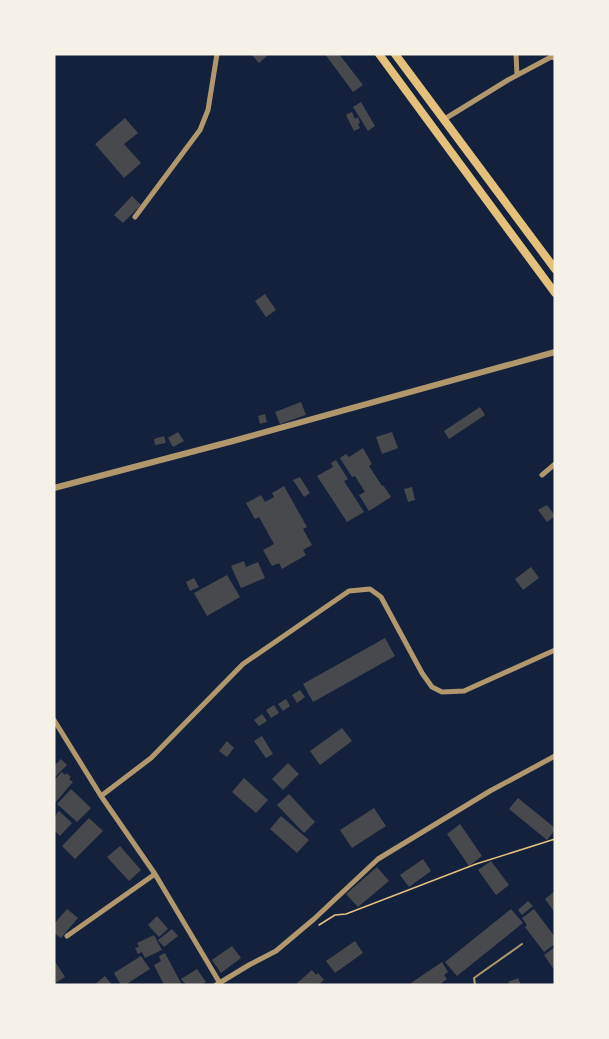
<svg xmlns="http://www.w3.org/2000/svg" width="609" height="1039" font-family="Bitter,serif">
	<rect width="100%" height="100%" fill="#14213d"/>
	<path fill="#48494c" d="M251,54H269L259,63Z
		M325,54H339L363,85L353,92Z
		M361,102L375,126L368,131L353,107Z
		M352,112L355,119L358,117L360,123L358,124L360,128L354,131L346,115Z
		M125,118L138,133L124,144L141,163L124,178L95,144Z
		M132,196L141,205L123,223L114,215Z
		M265,294L276,310L266,317L255,301Z
		M301,402L306,415L280,424L275,412Z
		M480,407L485,415L449,439L444,431Z
		M265,414L267,422L260,424L258,416Z
		M178,432L184,441L173,447L168,438Z
		M392,432L398,448L382,454L376,437Z
		M164,436L166,443L155,445L154,439Z
		M363,448L372,464L369,466L382,486L383,485L391,497L369,511L359,495L365,492L355,476L352,477L340,458L346,454L349,457Z
		M336,460L348,479L344,481L364,512L347,522L317,476L333,467L331,463Z
		M300,477L310,493L304,497L293,480Z
		M284,486L307,527L303,529L312,545L303,550L306,555L282,569L279,563L272,566L263,550L274,544L259,517L255,519L246,503L261,495L265,502L274,497L272,493Z
		M412,487L415,500L408,502L404,489Z
		M547,505L555,516L547,522L538,510Z
		M244,561L246,567L258,562L265,578L241,588L231,566Z
		M531,567L539,578L523,590L515,579Z
		M227,575L240,597L207,616L194,593Z
		M194,578L199,587L190,591L186,582Z
		M385,638L395,656L313,702L303,684Z
		M300,690L305,697L297,703L292,695Z
		M286,699L290,706L283,711L278,704Z
		M274,705L279,713L271,718L266,710Z
		M262,714L267,721L259,726L254,720Z
		M342,728L352,741L320,765L310,751Z
		M262,736L273,754L266,758L254,741Z
		M227,741L234,748L227,757L219,751Z
		M61,759L67,765L54,778V766Z
		M288,763L299,774L283,790L272,779Z
		M62,772L65,775L66,773L71,777L69,779L73,782L54,804V780Z
		M244,778L268,800L256,813L232,792Z
		M71,789L91,808L77,822L57,804Z
		M289,794L315,822L304,833L277,805Z
		M518,798L555,828V830L547,840L509,809Z
		M374,808L386,826L352,848L340,830Z
		M59,811L72,823L60,836L54,830V817Z
		M281,816L309,840L297,853L270,829Z
		M89,818L103,831L75,859L62,846Z
		M460,824L482,856L469,866L447,834Z
		M120,846L141,870L129,881L107,857Z
		M423,859L431,871L409,887L400,875Z
		M491,861L509,885L496,895L478,870Z
		M377,867L389,881L358,907L346,894Z
		M555,891V913L545,899Z
		M528,901L533,906L522,915L518,910Z
		M67,909L78,918L61,938L54,933V924Z
		M511,909L523,923L457,976L445,962Z
		M534,909L555,937V944L544,952L525,927L527,925L522,918Z
		M157,916L168,929L159,937L148,925Z
		M172,929L178,936L164,947L158,940Z
		M154,935L162,950L145,958L142,952L138,954L135,948L139,947L137,943Z
		M355,941L363,953L335,973L326,961Z
		M232,946L241,958L221,973L212,960Z
		M555,947V971L544,955Z
		M165,953L182,985H164L154,965L161,961L159,956Z
		M141,956L150,969L125,985H121L114,973Z
		M54,960L65,977L54,984Z
		M442,962L448,972L444,975L447,979L439,985H408Z
		M197,969L206,982L201,985H186L181,979Z
		M312,970L316,975L318,973L324,980L318,985H295Z
		M105,976L112,985H94Z
		M518,978L521,985H510L508,982Z"/>
	<g fill="none" stroke-linecap="round" stroke-linejoin="round">
		<path stroke="#e5c07b" stroke-width="1.5" d="M319,925L335,915L346,914L476,864L555,839"/>
		<path stroke="#b1986c" stroke-width="2" d="M475,985L474,978L522,944"/>
		<path stroke="#b1986c" stroke-width="5" d="M516,54L517,75
			M443,120L508,80L551,57L555,58
			M135,217L200,130L208,110L217,54
			M542,475L555,464
			M54,720L101,796L155,874L221,985
			M101,796L151,758L243,664L349,591L370,589L381,597L422,673L432,687L442,692L464,691L555,650
			M67,936L155,874
			M216,985L249,965L276,951L314,919L378,859L490,791L555,756"/>
		<path stroke="#b1986c" stroke-width="6" d="M54,488L233,441L555,352"/>
		<path stroke="#e5c07b" stroke-width="8" d="M379,54L555,293
			M395,54L555,269"/>
	</g>
	<rect width="609" height="1039" fill="none" stroke="#f6f1e7" stroke-width="111"/>
</svg>
